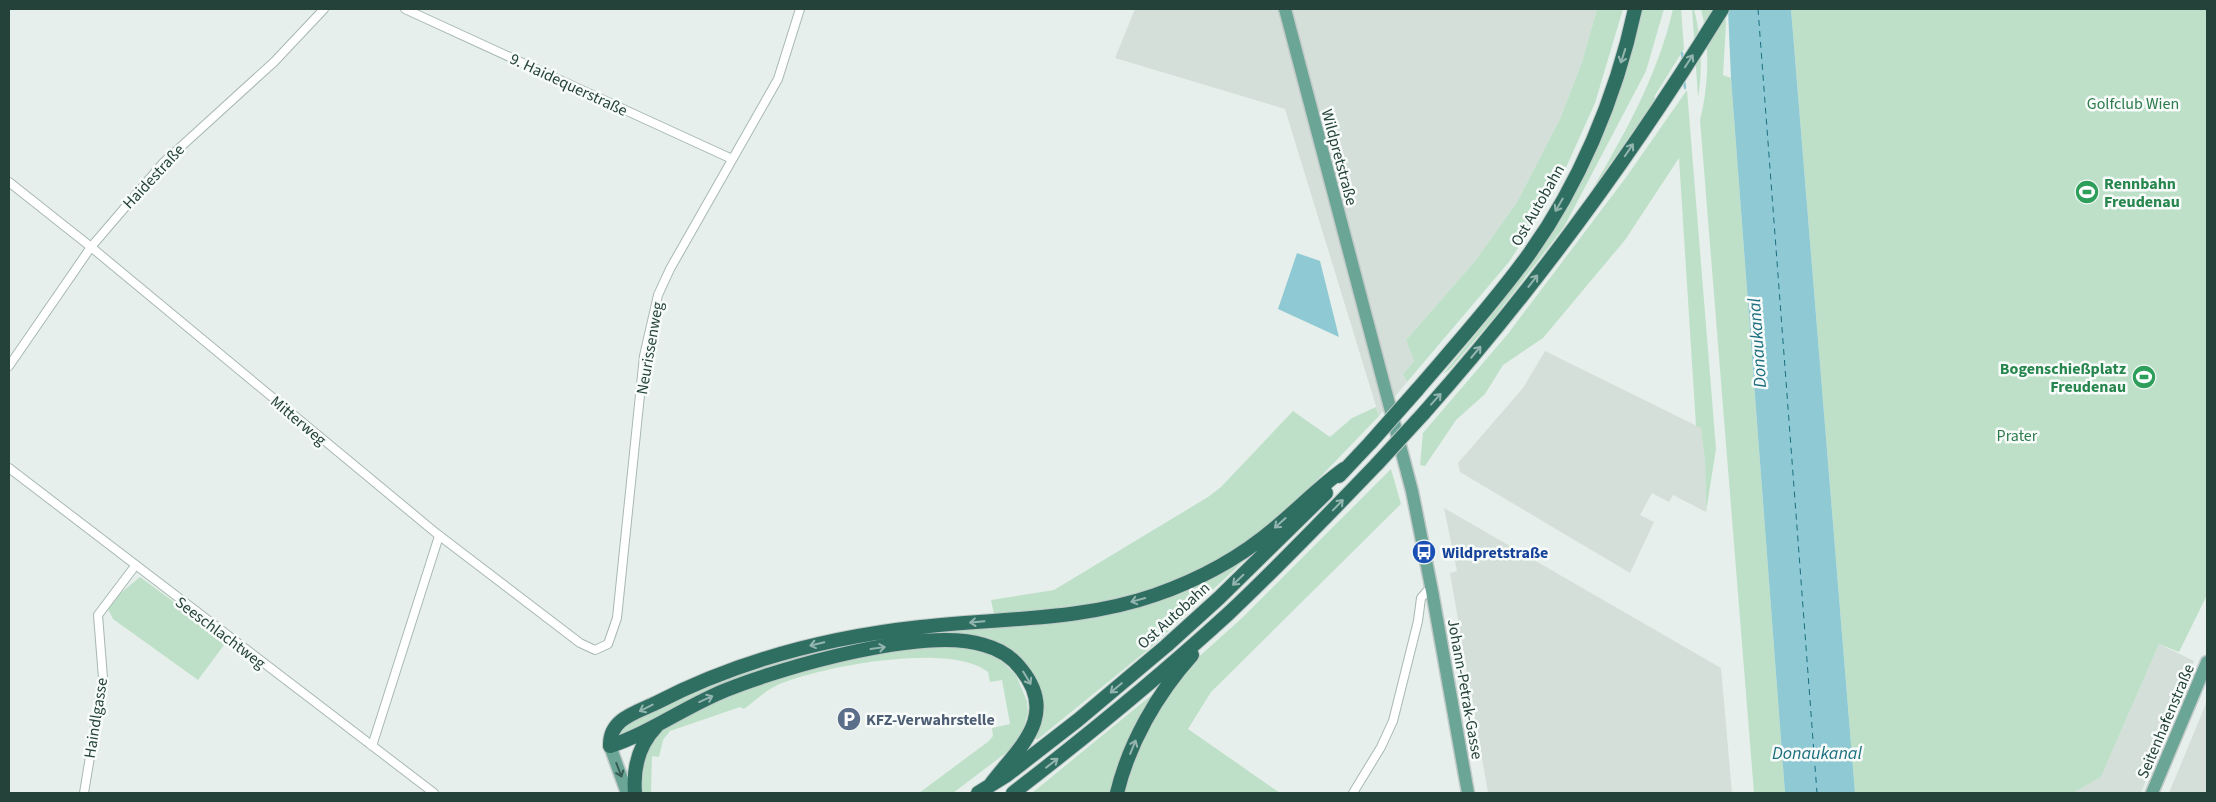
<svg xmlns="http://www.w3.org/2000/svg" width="2216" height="802" font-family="'Source Sans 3',sans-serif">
	<rect width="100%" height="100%" fill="#e6efeb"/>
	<path fill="#d4dfda" d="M1135,9H1597L1582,62L1560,119L1517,202L1476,260L1406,340L1414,361L1403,374L1407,382L1379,416L1285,109L1115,58Z
		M1545,351L1701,428L1705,461L1706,512L1673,495L1669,502L1652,493L1640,515L1654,522L1630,573L1460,472L1458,463L1523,388Z
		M1444,508L1721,668L1732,793H1488L1450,573L1457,571Z
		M2159,644L2194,661L2141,793H2073L2101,777Z
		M2207,701V793H2169Z"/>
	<path fill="#bfe0c8" d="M1597,9H1623L1595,103L1564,172L1546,205L1509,262L1407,382L1403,374L1414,361L1406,340L1476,260L1517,202L1560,119L1582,62Z
		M1642,9H1664L1646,71L1564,227L1493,319L1449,370L1443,374L1499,306L1537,254L1615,101Z
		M1673,9H1681L1684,49L1654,97L1656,99L1592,190C1626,131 1658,75 1673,9Z
		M1692,9H1694C1701,35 1703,71 1698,97Z
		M1701,9H1725L1726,24L1723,75L1731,78L1785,793H1754L1700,120C1709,84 1710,45 1701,9Z
		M1791,9H2207V595L2179,652L2159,644L2101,777L2073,793H1855Z
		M1687,90L1716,449L1706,512L1705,461L1701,428L1696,426L1679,158L1625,240L1543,338L1503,365L1485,394L1456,420L1425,466L1420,465L1423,433L1507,335L1627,176Z
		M1376,407L1379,416C1335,461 1292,510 1241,547C1199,576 1146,594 1096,604C1063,611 1027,611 994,614L991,600L1054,590L1208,497L1221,487L1293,411L1330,437L1352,418Z
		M1391,469L1401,504L1211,692L1188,729L1280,793H1121L1153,714L1192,663L1242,618Z
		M1247,555L1249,556L1150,648L1038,739H1035L1036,687L981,640L834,653L618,738L617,730L695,690L762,665L832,646L908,635L1092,615Z
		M140,577L227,641L198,680L113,619L108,609L116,597Z
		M927,647L969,648L998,657L1016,675L1027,701L1028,713L1021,737L1011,749L953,793H919L989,741L993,736L992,728L1010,724L1002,680L990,682L988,672C951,642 825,666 782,683C767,689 757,699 744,709L740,707L670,731L663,740L659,757L652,756L651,793H640V772L652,738L681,715L760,682L867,655Z
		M1154,693L1114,793H1032Z"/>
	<path fill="#8ec9d4" d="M1728,9H1791L1855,793H1785L1731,78Z
		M1297,253L1320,261L1339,337L1278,309Z"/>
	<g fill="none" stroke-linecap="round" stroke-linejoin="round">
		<path stroke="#8ec9d4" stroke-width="2.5" d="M1682,53L1683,62
			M1684,80L1685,88"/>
		<path stroke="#1c6f80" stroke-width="1" stroke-dasharray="6 5" stroke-linecap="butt" d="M1758,9L1817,793"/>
		<g stroke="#a8b8b2" stroke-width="10">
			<path id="minor" d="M405,9L732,159
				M9,182L91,247L436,533L580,643L595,650L608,644L617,618L644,356L658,295L670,269L778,79L800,9
				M9,366L91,247L163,163L274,62L324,9
				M9,468L434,793
				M372,746L439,536
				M84,793L103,678L98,615L135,566
				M1353,793L1381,747L1393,721L1418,621L1421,598L1426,592L1432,591"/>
		</g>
		<g stroke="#c2cac8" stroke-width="15">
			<path id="primary" d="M1285,9L1412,491L1432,591L1468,793
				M610,746L627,793
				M2152,793L2207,662"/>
		</g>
		<g stroke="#c2cac8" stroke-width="16">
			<path id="motorway" d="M1417,390C1453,348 1491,306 1524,261C1578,188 1616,98 1635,9
				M1423,414C1535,288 1634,152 1722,9
				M1339,476L1371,442
				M991,784C1017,749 1060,717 1021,669C1012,657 999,649 984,645C925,626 783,667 726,690C686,706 650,733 610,746C609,719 635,713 656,703C739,660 829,637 921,627C999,618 1081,621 1155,595C1198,580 1241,557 1276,527C1299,508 1319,487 1344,469
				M635,793C633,769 638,746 656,727
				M978,793L1007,775L1078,720L1166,646L1219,598L1326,493
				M1013,793C1087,736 1159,677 1228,614C1279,566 1328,515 1377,464
				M1117,793C1129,743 1157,694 1192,655"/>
		</g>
		<use href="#minor" stroke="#fff" stroke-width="8"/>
		<use href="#primary" stroke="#6aa596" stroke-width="12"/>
		<use href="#motorway" stroke="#2f6f62" stroke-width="14"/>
		<g stroke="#c2cac8" stroke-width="16" stroke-linecap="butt">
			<path id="motorway-bridge" d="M1371,442L1417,390
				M1377,464L1423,414"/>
		</g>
		<use href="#motorway-bridge" stroke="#2f6f62" stroke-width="14"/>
	</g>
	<defs><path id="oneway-shaft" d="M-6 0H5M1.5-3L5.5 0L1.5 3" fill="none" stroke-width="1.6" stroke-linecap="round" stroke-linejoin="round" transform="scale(1.25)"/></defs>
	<g stroke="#93b5ae">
		<use href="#oneway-shaft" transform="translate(1623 56) rotate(108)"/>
		<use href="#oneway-shaft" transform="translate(1689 61) rotate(-57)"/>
		<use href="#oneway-shaft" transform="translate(1629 150) rotate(-56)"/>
		<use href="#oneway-shaft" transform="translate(1559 205) rotate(120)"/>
		<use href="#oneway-shaft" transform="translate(1533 281) rotate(-52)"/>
		<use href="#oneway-shaft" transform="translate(1476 352) rotate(-50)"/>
		<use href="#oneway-shaft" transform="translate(1436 399) rotate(-48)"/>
		<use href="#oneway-shaft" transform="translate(1338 505) rotate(-46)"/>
		<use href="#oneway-shaft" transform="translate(1280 523) rotate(138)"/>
		<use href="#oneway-shaft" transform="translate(1238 580) rotate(136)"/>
		<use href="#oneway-shaft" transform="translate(1138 600) rotate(165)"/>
		<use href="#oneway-shaft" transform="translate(977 622) rotate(175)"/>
		<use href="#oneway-shaft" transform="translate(817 644) rotate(167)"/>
		<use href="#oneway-shaft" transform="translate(878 648) rotate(-8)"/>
		<use href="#oneway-shaft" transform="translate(1027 678) rotate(59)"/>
		<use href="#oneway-shaft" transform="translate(1116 688) rotate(140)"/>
		<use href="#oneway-shaft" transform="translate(706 699) rotate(-24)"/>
		<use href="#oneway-shaft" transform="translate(646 708) rotate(153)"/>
		<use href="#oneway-shaft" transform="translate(1133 747) rotate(-68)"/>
		<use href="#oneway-shaft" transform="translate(1052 763) rotate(-38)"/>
	</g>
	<use stroke="#365b51" href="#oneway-shaft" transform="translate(619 770) rotate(69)"/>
	<defs>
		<g id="stadium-disc" transform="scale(1.25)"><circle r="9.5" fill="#2e9e5b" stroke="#f7fbf9"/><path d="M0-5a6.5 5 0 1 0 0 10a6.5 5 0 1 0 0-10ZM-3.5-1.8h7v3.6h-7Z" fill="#fff"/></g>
		<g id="bus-disc" transform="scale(1.25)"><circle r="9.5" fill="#1a4fb4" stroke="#f7fbf9"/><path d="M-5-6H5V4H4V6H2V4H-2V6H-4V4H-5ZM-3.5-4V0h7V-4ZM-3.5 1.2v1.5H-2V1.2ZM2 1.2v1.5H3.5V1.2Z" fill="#fff"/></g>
		<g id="parking-disc" transform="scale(1.25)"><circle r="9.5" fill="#5c6f8a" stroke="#f7fbf9"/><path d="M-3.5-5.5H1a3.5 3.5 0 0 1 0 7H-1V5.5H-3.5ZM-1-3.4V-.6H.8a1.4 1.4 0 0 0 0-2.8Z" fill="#fff"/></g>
	</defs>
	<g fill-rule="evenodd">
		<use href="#stadium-disc" x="2087" y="192"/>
		<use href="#stadium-disc" x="2144" y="377"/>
		<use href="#bus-disc" x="1424" y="552"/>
		<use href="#parking-disc" x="849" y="719"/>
	</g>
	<g text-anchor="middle" stroke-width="5" stroke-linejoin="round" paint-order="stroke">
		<g font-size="16" fill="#24423a" stroke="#f7fbf9">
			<text transform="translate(569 84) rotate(25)" y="6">9. Haidequerstraße</text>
			<text transform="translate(1340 157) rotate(75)" y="6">Wildpretstraße</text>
			<text transform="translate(153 176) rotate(-47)" y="6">Haidestraße</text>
			<text transform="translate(1537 205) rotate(-60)" y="6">Ost Autobahn</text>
			<text transform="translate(649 348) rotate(-80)" y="6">Neurissenweg</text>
			<text transform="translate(299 420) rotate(40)" y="6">Mitterweg</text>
			<text transform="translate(1173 615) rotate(-42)" y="6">Ost Autobahn</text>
			<text transform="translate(221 632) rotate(37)" y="6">Seeschlachtweg</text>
			<text transform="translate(1466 689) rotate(80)" y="6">Johann-Petrak-Gasse</text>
			<text transform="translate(95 718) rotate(-81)" y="6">Haindlgasse</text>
			<text transform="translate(2165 721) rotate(-67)" y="6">Seitenhafenstraße</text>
		</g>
		<g font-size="16" fill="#2d7a4b" stroke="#f7fbf9">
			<text x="2133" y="109">Golfclub Wien</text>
			<text x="2017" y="441">Prater</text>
		</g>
		<g font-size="16" font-weight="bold" fill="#27864d" stroke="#f7fbf9" text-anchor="start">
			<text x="2104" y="189">Rennbahn<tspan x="2104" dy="18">Freudenau</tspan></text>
			<text x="2126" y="374" text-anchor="end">Bogenschießplatz<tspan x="2126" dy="18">Freudenau</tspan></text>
		</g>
		<g font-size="16" font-weight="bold" fill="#164399" stroke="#f7fbf9" text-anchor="start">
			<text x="1442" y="558">Wildpretstraße</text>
		</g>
		<g font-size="16" font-weight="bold" fill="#4e5e75" stroke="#f7fbf9" text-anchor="start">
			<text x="866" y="725">KFZ-Verwahrstelle</text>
		</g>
		<g font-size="18" font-style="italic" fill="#1c6f80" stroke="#f7fbf9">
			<text transform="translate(1757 343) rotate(-94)" y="6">Donaukanal</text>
			<text x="1817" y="759">Donaukanal</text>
		</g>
	</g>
	<rect width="2216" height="802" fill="none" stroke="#24423a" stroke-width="20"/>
</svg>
